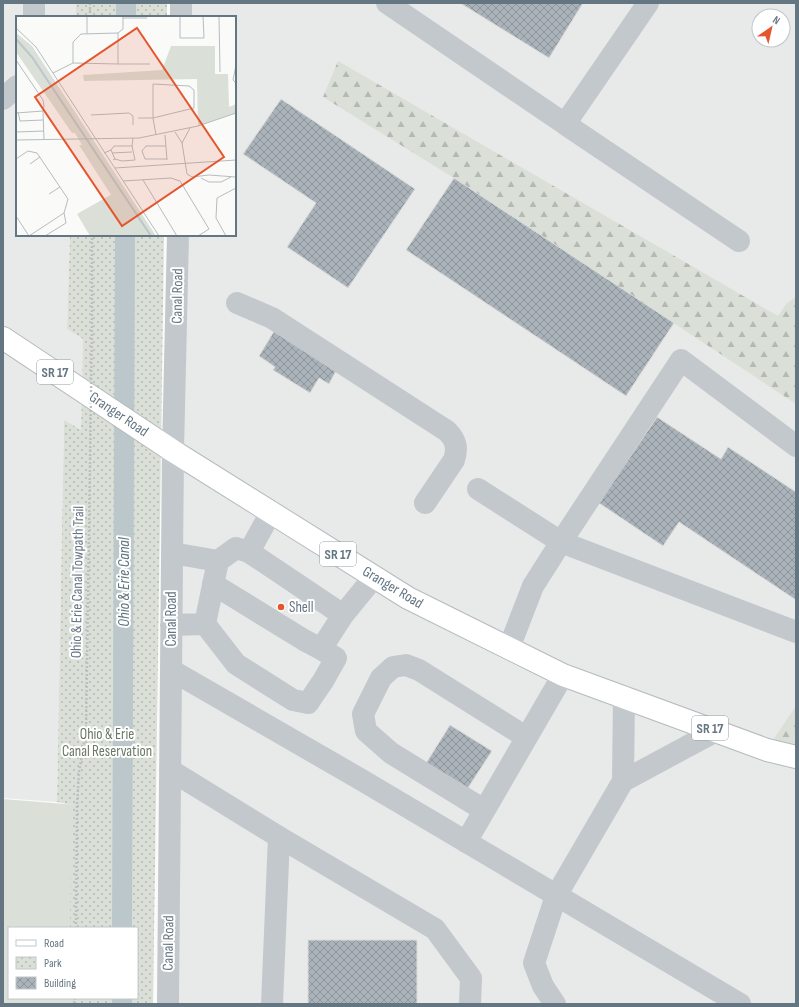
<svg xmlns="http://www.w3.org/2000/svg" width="799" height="1007" font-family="'Sofia Sans Condensed',sans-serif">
	<defs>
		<pattern id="forest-firs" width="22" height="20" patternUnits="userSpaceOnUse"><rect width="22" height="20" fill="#dadfd7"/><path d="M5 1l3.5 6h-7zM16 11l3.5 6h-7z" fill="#b4b9b4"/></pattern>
		<pattern id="park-dots" width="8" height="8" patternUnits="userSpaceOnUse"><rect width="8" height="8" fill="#dadfd7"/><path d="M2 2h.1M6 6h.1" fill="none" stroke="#b4b9b4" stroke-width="1.8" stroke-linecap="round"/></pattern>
		<pattern id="building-cross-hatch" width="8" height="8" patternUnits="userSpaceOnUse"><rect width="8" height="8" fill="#aab3b9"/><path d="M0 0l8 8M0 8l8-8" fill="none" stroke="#8e969c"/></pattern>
	</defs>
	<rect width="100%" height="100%" fill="#fafaf8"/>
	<path fill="#e8e9e9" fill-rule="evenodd" d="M3,3H76V17H17V235H70L67,329L83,339L81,431L64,420L57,802L3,798Z
		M181,3H796V1004H168L178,235H235V17H181ZM759,16H783V40H759Z"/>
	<path fill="#dadfd7" d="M3,799L77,805L76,928H9V998H76L75,1004H3Z"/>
	<path fill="url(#forest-firs)" d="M338,61L778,316L787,303L796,297V404L454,178L323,97Z
		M796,706V757L767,749Z"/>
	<path fill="url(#park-dots)" d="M76,3H167V17H76Z
		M70,235H164L153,1004H70V998H137V928H70L71,859L73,805L57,802L64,420L81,430L83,339L67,329Z"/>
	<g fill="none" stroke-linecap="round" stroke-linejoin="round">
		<path stroke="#bbc7cb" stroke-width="20" d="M126,17V3
			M122,928L125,235
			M122,1004V998"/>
	</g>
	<path fill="url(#building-cross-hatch)" stroke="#dcdcda" d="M460,3H583L549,58Z
		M281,99L415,189L348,288L287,247L316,203L243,154Z
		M454,178L674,323L626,396L406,250Z
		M276,328L336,371L329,384L319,378L310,393L273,370L275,367L259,356Z
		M657,417L721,459L728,447L796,492V600L679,522L663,546L599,503Z
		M450,725L492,751L464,794L423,768Z
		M308,940H417V1004H308Z"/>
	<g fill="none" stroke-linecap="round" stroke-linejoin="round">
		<g stroke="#b5babe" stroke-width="24">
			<path id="major" d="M3,338L173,451L408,598L563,675L767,750L796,757"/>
		</g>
		<path stroke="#bbbfc2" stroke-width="2.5" stroke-dasharray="2 2" stroke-linecap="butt" d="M90,3V17
			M76,928L77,805L79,772L86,732
			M75,1004V998"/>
		<path stroke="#c3c8cc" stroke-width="22" d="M387,3L565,124L648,3
			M34,17V3
			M181,17V3
			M3,99L17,86
			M565,124L739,241
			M237,303L272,318L447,431C456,440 458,448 454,460L425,503
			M478,489L561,542L681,360L796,446
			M249,552L271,512
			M218,561L236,548L249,552L343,615L374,577
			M213,584L304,640L321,649
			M205,624L236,664L293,700L308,703L323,681L336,658L321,649L343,615
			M171,625L205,624L218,561L172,553
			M509,648L533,586L561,542L796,632
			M171,670L360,779L740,1004
			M170,770L279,837L435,929L471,978L470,1004
			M623,781L716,731
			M484,810L391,753L366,731L363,714L381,678L393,667L406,665L419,670L526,737
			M466,842L563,675
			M168,1004L173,451L178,235
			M272,1004L279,837
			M555,1004L543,986L534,963L556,896L623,781L624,697"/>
		<use href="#major" stroke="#fff" stroke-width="22"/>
		<path stroke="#bbbfc2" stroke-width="2.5" stroke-dasharray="2 2" stroke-linecap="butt" d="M86,732L92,329V235"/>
	</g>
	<circle fill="#e4572e" stroke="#fff" stroke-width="1.5" cx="281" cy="607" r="4"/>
	<g text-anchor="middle" stroke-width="4" stroke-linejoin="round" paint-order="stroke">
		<g fill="#fff" stroke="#939fa8" stroke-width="1">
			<rect x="37" y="360" width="36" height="24" rx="3"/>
			<rect x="320" y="542" width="36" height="24" rx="3"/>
			<rect x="692" y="716" width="36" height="24" rx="3"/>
		</g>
		<g font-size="14" font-weight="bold" fill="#657683">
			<text x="55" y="377">SR 17</text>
			<text x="338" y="559">SR 17</text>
			<text x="710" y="733">SR 17</text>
		</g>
		<g font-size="15" fill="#657683" stroke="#fff">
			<text transform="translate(177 296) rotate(-89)" y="5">Canal Road</text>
			<text transform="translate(119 414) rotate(34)" y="5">Granger Road</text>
			<text transform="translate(77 582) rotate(-89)" y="5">Ohio &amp; Erie Canal Towpath Trail</text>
			<text transform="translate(393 587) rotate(31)" y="5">Granger Road</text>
			<text transform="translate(171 619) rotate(-90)" y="5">Canal Road</text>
			<text transform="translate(168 943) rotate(-89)" y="5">Canal Road</text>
		</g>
		<g font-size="15" fill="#657683" stroke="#fff" text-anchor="start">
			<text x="289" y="612">Shell</text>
		</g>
		<g font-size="15" fill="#687a64" stroke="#fff">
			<text x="107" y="739">Ohio &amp; Erie<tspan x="107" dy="17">Canal Reservation</tspan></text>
		</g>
		<g font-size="16" font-style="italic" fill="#60757c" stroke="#fff">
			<text transform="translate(123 582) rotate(-90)" y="6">Ohio &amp; Erie Canal</text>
		</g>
	</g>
	<g transform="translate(16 16)">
		<rect width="220" height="220" fill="#fafaf8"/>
		<path d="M98,177L126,220H74L61,198Z" fill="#dadfd7"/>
		<path d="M155,30H199V58H212L213,91L220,88V97L182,110L181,63L68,65L67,59L146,54Z" fill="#dadfd7"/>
		<path d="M0,17L16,30L140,220H125L98,178L95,179L63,129H66L59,117H56L0,36Z" fill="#dadfd7"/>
		<path fill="none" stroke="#bbc7cb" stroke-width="2" d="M0,23L16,41L135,220"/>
		<path fill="none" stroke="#b5bdc2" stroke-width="1" d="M164,0V22H188L187,0M203,0L204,56M107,2H131M0,12L20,31L143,220M102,17L107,13V0M71,18V0M0,44L27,84L28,90L27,95L0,97M102,48H134M220,49L217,64L220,67M37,57L57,47L102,48V17L65,18L57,26V47M27,95L28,124M2,96L4,105L27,104M75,99L113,97L117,100V109M122,102H137V68L173,70L178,74V92L137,102L140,119M0,116L28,115M159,116L166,127L171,158L176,161L193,159L220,161M149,119L151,144M0,124L123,122L182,110L220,97M166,127L174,112M150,130H130L126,135L129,143H151M95,134L98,130H116L117,122M88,137L95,134L99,143L97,144M96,137L116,136M0,143L12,135L21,137L52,183L48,197M99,143L106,145L119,144L116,130M14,148L24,141M99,152L220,144M185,162L193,166H205L215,161M127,164L161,220M107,165L155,162L164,165L193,213L182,220M33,178L44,171M0,200L13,220M13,220L48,197L50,207L29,220M210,220L200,202L201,182L220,172"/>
		<path fill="#e4572e" fill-opacity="0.15" stroke="#e4572e" stroke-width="2" d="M121,12L208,141L106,210L19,81Z"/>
		<rect width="220" height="220" fill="none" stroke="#657683" stroke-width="2"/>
	</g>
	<rect width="799" height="1007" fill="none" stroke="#657683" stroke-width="8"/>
	<rect x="8" y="927" width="130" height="72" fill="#ffffff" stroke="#c1c8cd"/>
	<rect x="16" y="940" width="20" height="6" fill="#ffffff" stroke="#c1c8cd"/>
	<text x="44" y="947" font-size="12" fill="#657683">Road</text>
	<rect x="16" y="957" width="20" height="12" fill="url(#park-dots)" stroke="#c1c8cd"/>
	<text x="44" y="967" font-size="12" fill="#657683">Park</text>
	<rect x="16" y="977" width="20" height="12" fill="url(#building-cross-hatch)" stroke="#c1c8cd"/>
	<text x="44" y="987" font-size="12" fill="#657683">Building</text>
	<g transform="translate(771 28) rotate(34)"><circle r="19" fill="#ffffff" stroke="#c1c8cd"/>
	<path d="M0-3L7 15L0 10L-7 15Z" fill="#e4572e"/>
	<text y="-6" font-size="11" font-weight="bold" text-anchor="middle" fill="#657683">N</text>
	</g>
</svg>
